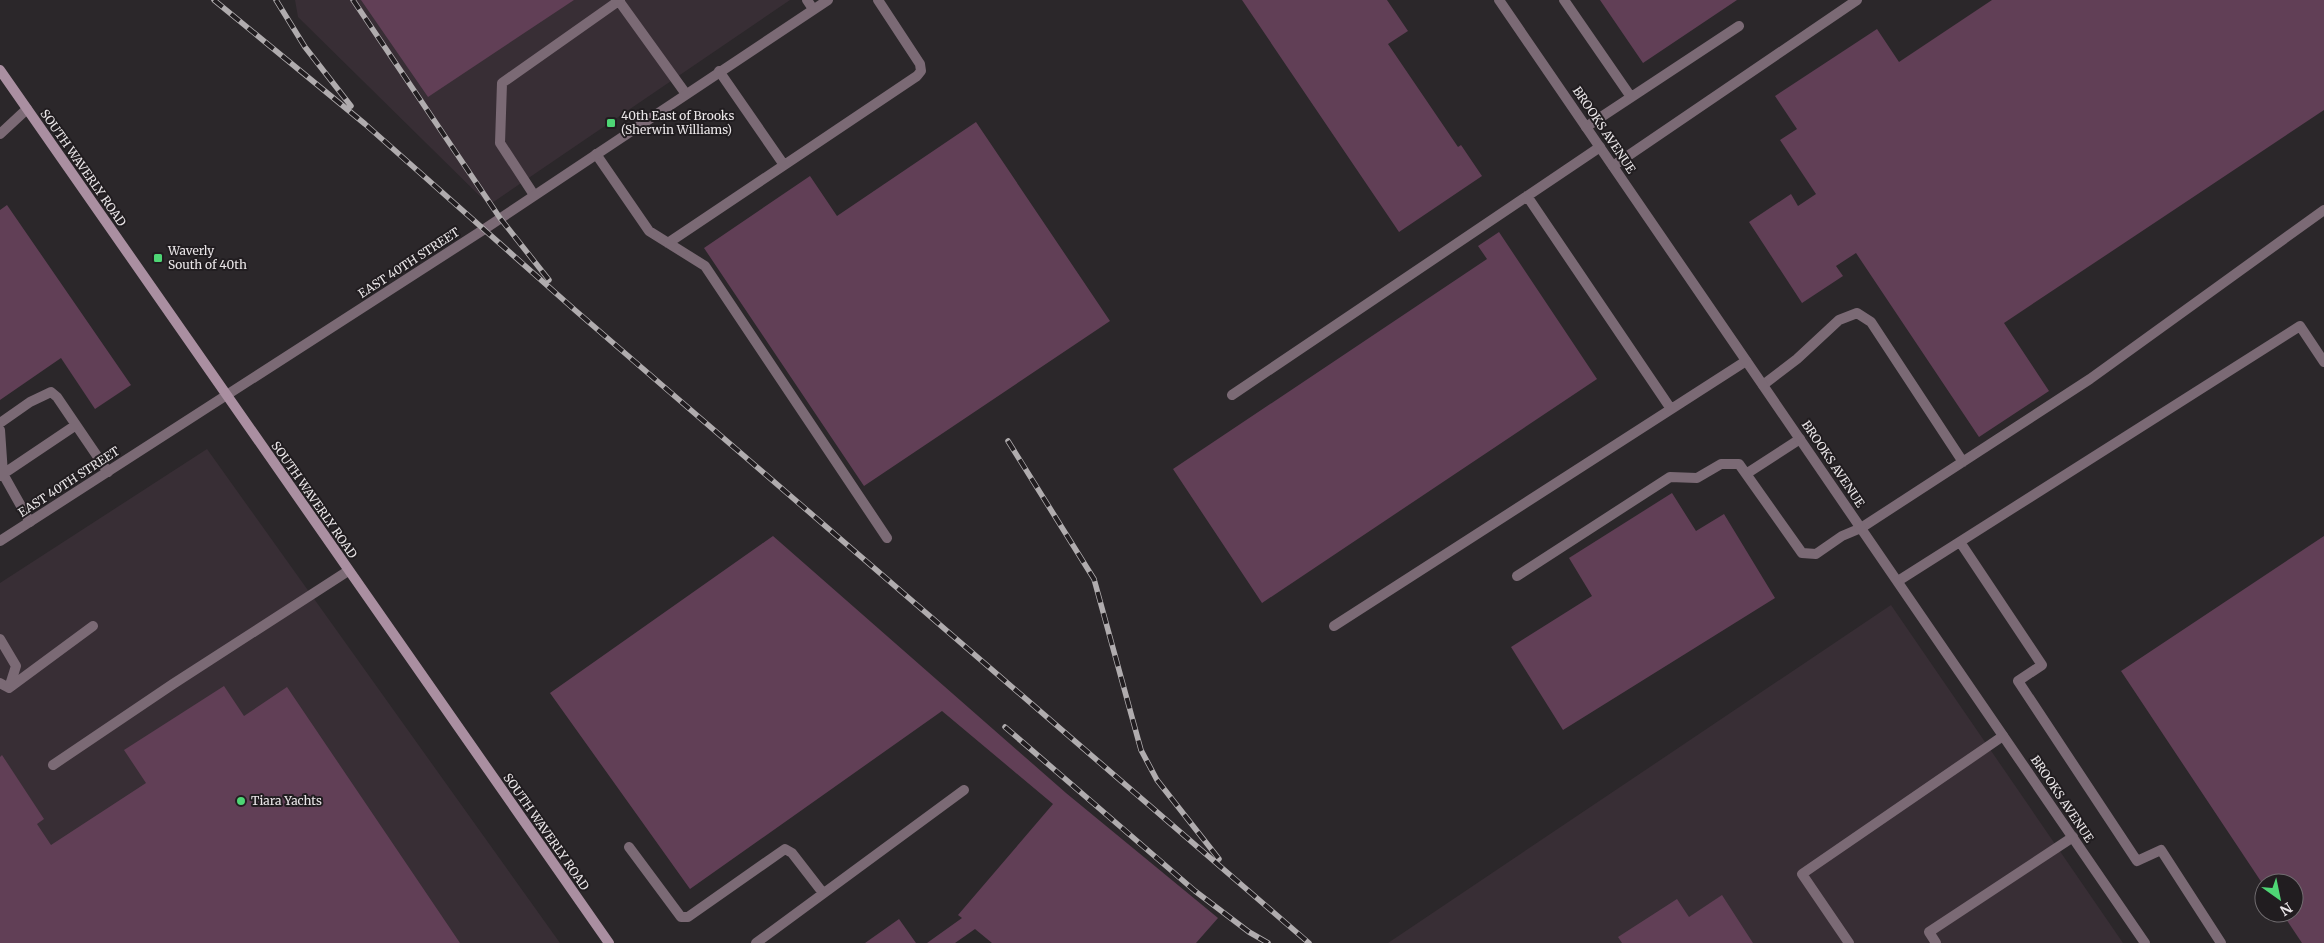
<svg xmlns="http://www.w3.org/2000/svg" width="2324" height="943" font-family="Merriweather,serif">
	<rect width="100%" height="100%" fill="#2b272a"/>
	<path fill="#382e35" d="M295,0H790L489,205L298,17Z
		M207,449L560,943H0V583Z
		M1891,605L2123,943H1388Z"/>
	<path fill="#613f56" d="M361,0H574L428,97Z
		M1242,0H1387L1408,31L1388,44L1458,147L1461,145L1482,176L1399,232Z
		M1600,0H1737L1643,63Z
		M1992,0H2324V110L2004,323L2049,391L1979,437L1856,253L1836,266L1843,276L1802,303L1749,222L1791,194L1798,206L1816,194L1780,140L1797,129L1775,96L1877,29L1899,62Z
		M976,122L1110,321L864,486L704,248L810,176L837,216Z
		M7,205L131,385L95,409L61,358L0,400V210Z
		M1499,232L1597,379L1262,603L1173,469L1487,259L1478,246Z
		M1672,493L1696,531L1724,514L1775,598L1563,730L1511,647L1592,596L1569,558Z
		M773,536L1066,793L1218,918L1196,943H992L975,929L955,943H927L962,918L958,915L1053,804L942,711L690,889L550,693Z
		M2324,536V943H2302L2282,913H2294V883H2264V886L2121,671Z
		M224,686L244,716L287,687L460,943H0V757L2,755L44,819L37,824L51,845L146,783L124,750Z
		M1722,895L1753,943H1622L1618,937L1677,899L1689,917Z
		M899,919L916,943H865Z"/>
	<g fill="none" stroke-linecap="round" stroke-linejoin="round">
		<path stroke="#7b6a75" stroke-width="10" d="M807,0L813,9
			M1564,0L1631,97
			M619,1L686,94
			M719,71L784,165
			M1586,127L1739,26
			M0,134L27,109
			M596,154L649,231L705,266L887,538
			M1613,166L1857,0
			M534,195L500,143L502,83L620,0
			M1527,196L1671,409
			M668,243L917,76L921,71L920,64L878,0
			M1763,385L1797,359L1839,320L1857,313L1871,322L1963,462
			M1232,395L1600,147
			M0,423L30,402L51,392L57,397L108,472
			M0,430L3,474L30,522
			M1746,474L1800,439
			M0,476L76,425
			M1960,542L2042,665L2018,681L2137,861L2161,850L2221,943
			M1517,576L1670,477L1697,478L1721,464H1739L1802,553L1816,554L1842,536L1861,528L2090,379L2324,210
			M1898,581L2300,326L2324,362
			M1334,626L1746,361
			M0,639L16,666L9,688L0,683
			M9,688L93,626
			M53,765L173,684L348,571
			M629,847L681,917H688L785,849L792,853L823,893
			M756,943L964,790
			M1849,943L1802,874L2003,736
			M1936,943L1929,932L2073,837"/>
		<path stroke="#7b6a75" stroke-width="10" d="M1499,0L2145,943
			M0,541L483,230L828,0"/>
		<path stroke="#aa8fa1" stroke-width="10" d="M0,70L609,943"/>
		<g stroke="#b0acae" stroke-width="5.5">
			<path id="rail" d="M214,0L365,124L576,311L1309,943
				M276,0L305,47L351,106
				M353,0L500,218L549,280
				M1008,441L1094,579L1141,750L1157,780L1219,859
				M1005,727L1195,891L1249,932L1268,943"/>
		</g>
		<use href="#rail" stroke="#211d20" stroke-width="4" stroke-dasharray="11" stroke-linecap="butt"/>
	</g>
	<g fill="#4ed675" stroke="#211d20" stroke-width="2">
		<rect x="606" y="118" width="10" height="10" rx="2.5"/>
		<rect x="153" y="253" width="10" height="10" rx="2.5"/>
		<circle cx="241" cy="801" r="5"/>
	</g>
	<g text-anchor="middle" stroke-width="4" stroke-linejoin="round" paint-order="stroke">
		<g font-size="12" fill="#eae6e8" stroke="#211d20" text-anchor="start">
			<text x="621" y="120">40th East of Brooks<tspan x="621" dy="14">(Sherwin Williams)</tspan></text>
			<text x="168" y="255">Waverly<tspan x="168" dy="14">South of 40th</tspan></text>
			<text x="251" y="805">Tiara Yachts</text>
		</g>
		<g font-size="12" fill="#eae6e8" stroke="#211d20">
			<text transform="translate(1604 130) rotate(56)" y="4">BROOKS AVENUE</text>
			<text transform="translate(83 168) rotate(55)" y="4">SOUTH WAVERLY ROAD</text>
			<text transform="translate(409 263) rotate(-33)" y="4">EAST 40TH STREET</text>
			<text transform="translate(1833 464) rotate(56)" y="4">BROOKS AVENUE</text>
			<text transform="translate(69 482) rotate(-33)" y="4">EAST 40TH STREET</text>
			<text transform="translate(314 500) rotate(55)" y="4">SOUTH WAVERLY ROAD</text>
			<text transform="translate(2062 799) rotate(56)" y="4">BROOKS AVENUE</text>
			<text transform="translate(546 832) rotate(55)" y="4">SOUTH WAVERLY ROAD</text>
		</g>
	</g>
	<g transform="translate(2279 898) rotate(147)"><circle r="24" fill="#211d20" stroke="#716d70"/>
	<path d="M0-4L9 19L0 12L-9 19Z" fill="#4ed675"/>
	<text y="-8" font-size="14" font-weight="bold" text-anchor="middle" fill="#eae6e8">N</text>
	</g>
</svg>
